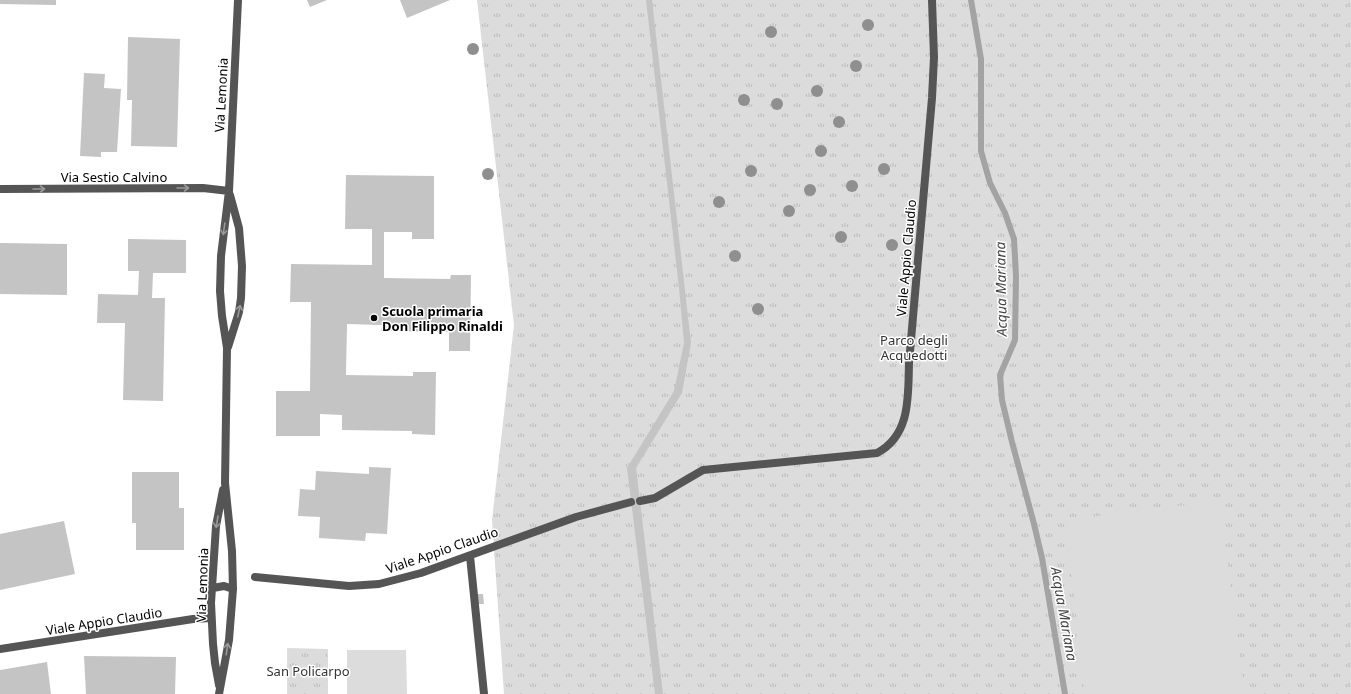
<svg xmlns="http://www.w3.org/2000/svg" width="1351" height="694" font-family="'Noto Sans',sans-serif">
	<defs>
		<pattern id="park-tufts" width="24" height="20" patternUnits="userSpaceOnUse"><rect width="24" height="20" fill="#dcdcdc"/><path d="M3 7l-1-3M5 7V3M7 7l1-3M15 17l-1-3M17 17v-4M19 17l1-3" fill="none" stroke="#bbb"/></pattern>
	</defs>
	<rect width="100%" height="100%" fill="#fff"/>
	<path fill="url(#park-tufts)" d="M477,0H1351V694H504L492,520L514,325Z
		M287,648L328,649V694H287Z"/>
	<path fill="#dcdcdc" d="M1220,501L1244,694H1085L1065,520Z
		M347,650H406L407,694H347Z"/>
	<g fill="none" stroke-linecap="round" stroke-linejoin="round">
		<path stroke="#a3a3a3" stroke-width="6" d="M971,0L981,59V151L990,183L1005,213L1014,239L1016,276L1015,340L1000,375L1002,400L1012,442L1034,524L1042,558L1065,694"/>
	</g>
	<path fill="#c4c4c4" d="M0,0H56V5L0,4Z
		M307,0H327L310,7Z
		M400,0H450L407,18Z
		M646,0H652L691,343L682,393L636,468L663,694H655L627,468L674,391L684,343L679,288Z
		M128,37L180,39L177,147L131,146L132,100H127Z
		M84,73L105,74L104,88L121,89L117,152H101V157L80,156Z
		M346,175L434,176V239H412V232H384V278L450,279L451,275H471L470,351H449V332L381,331L382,325L347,324L346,375L413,376V372H436L435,435L412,434V431L342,430V415L320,414V436H276V391H310L311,302H290L291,264L372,265V229H345Z
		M128,239L186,240V273H153L152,298H165L163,401L123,400L125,323H97L98,294L138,295L139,271H128Z
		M0,243L67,244V295L0,294Z
		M369,467L391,468L387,534L366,533L365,541L319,538L320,517L298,516L300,489L315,490L316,471L369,474Z
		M132,472H179V508H184V550H136V523H132Z
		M64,521L75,574L0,590V534Z
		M475,594H483L484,604H476Z
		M84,656L176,657L175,694H86Z
		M47,662L51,694H0V670Z"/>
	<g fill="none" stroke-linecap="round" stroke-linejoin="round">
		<path stroke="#555" stroke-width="8" d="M640,501L655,498L703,470L877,453C911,435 908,396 909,363L932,98L934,57L932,0
			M470,556L484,694
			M255,577L349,586L379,584L421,573L576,517L631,502"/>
		<path stroke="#555" stroke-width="8" d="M0,189L203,188L229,191
			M228,347L239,312L241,298L242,266L239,228L230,195
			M213,588L224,586L233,589
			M0,649L193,619L211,618
			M219,685L215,663L213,644L211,603L216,526L223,490
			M219,694L229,640L233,589L232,551L225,483L227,348L222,316L220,291L221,256L229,191L238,0"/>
	</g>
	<g fill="#8f8f8f">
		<circle cx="868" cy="25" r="6"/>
		<circle cx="771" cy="32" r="6"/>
		<circle cx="473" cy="49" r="6"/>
		<circle cx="856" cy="66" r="6"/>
		<circle cx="817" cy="91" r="6"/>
		<circle cx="744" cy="100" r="6"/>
		<circle cx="777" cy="104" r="6"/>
		<circle cx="839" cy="122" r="6"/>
		<circle cx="821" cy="151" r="6"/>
		<circle cx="884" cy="169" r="6"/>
		<circle cx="751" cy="171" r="6"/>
		<circle cx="488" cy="174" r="6"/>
		<circle cx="852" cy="186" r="6"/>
		<circle cx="810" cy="190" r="6"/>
		<circle cx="719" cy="202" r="6"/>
		<circle cx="789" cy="211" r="6"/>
		<circle cx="841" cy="237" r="6"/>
		<circle cx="892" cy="245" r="6"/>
		<circle cx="735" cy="256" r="6"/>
		<circle cx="758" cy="309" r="6"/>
	</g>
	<defs><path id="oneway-shaft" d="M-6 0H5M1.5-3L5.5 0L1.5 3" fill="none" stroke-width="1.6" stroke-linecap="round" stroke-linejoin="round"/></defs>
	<g stroke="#999">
		<use href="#oneway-shaft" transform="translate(183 188)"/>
		<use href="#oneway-shaft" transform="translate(39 189)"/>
		<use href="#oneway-shaft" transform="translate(224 229) rotate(98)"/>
		<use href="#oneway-shaft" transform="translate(239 311) rotate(-78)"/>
		<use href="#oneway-shaft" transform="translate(217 522) rotate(99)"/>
		<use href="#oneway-shaft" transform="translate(227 649) rotate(-82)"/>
	</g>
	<circle fill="#000" stroke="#fff" stroke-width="1.5" cx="374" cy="318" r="4"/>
	<g text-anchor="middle" stroke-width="3" stroke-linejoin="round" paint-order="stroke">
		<g font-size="13" fill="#000" stroke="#fff">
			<text transform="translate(221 95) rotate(-87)" y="5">Via Lemonia</text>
			<text x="114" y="182">Via Sestio Calvino</text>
			<text transform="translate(906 258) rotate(-85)" y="5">Viale Appio Claudio</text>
			<text transform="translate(442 550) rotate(-19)" y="5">Viale Appio Claudio</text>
			<text transform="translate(202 585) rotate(-88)" y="5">Via Lemonia</text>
			<text transform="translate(104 621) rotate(-9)" y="5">Viale Appio Claudio</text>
		</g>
		<g font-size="13" font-weight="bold" fill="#000" stroke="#fff" text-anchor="start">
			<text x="382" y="316">Scuola primaria<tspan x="382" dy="15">Don Filippo Rinaldi</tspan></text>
		</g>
		<g font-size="13" fill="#333" stroke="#fff">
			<text x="914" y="345">Parco degli<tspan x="914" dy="15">Acquedotti</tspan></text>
			<text x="308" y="676">San Policarpo</text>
		</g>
		<g font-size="14" font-style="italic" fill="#444" stroke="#fff">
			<text transform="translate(1001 289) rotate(-91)" y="5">Acqua Mariana</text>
			<text transform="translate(1064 614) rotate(80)" y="5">Acqua Mariana</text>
		</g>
	</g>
</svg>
